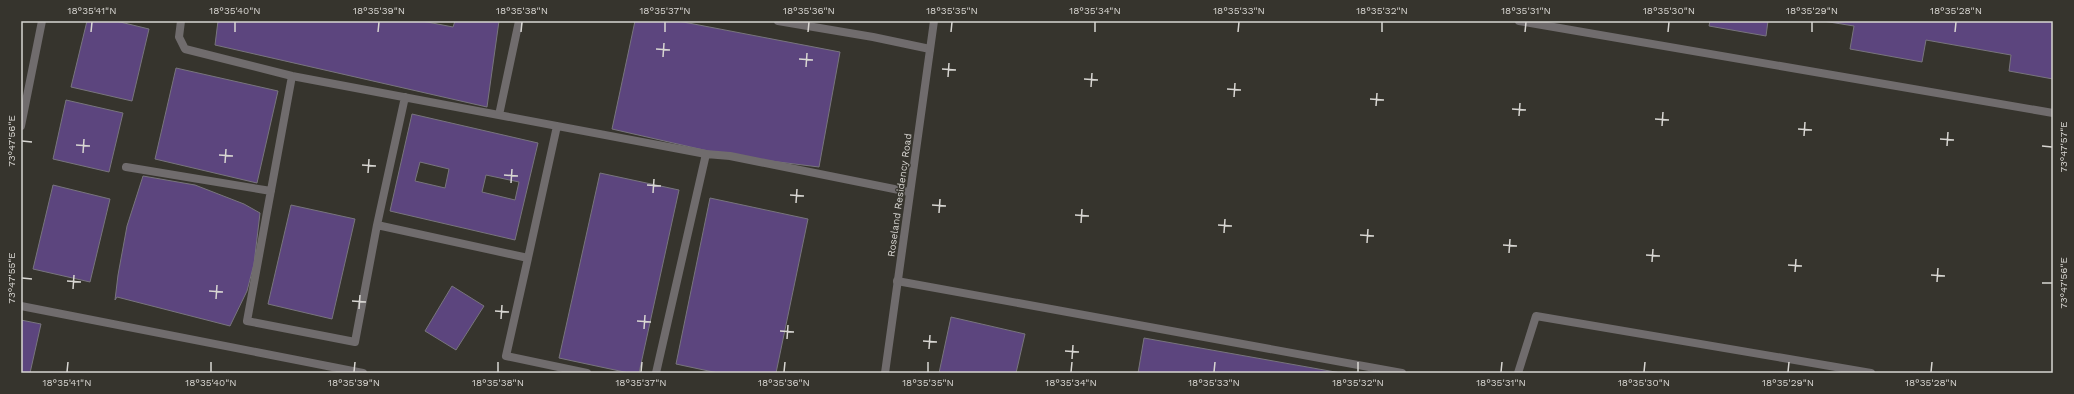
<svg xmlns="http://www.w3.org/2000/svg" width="2074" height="394" font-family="'Work Sans',sans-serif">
	<rect width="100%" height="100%" fill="#36342d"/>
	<path fill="#5c457e" stroke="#78757d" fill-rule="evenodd" d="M87,21H116L149,29L132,101L71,87Z
		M218,21H422L453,27L455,21H499L487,107L215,45Z
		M635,21H678L840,52L819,167L730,156L612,129Z
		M1710,21H1768L1766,36L1709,26Z
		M1823,21H2053V79L2009,71L2011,55L1926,40L1922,62L1850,49L1854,26Z
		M176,68L278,91L257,183L155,159Z
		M66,100L123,113L109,172L53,159Z
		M412,114L538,143L515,240L390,211ZM420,162L449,169L445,188L415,181ZM486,175L519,182L515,200L482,192Z
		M600,173L679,190L639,373H629L559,358Z
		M143,176L195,185L244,204L260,213L254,264L247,291L230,326L117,297L115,300L118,275L127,226Z
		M53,185L110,199L90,282L33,269Z
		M710,198L808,219L776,373H718L676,364Z
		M291,205L355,219L332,319L268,304Z
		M452,286L484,306L456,350L425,331Z
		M951,317L1025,334L1016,373H939Z
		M21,320L41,324L30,373H21Z
		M1144,338L1341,373H1138Z"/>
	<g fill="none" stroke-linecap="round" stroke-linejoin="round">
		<path stroke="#706c6d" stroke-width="8" d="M181,21L179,37L185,49L292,76L706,154L730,156L909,192
			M778,21L873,37L930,49
			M292,76L247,321L355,342L377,225L528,258L506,356L587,373
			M499,115L519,21
			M21,126L42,21
			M126,167L271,191
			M377,225L405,97
			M528,258L557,126
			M897,281L1402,373
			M21,306L363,373
			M656,373L706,154"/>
		<path stroke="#706c6d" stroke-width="8" d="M1519,21L2053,113
			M1518,373L1536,316L1871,373"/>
		<path stroke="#706c6d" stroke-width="8" d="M885,373L934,21"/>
	</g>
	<path fill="none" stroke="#d8d6d2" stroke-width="1.5" d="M91,32L92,22M235,32V22M378,32L379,22M521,32L522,22M665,32V22M808,32L809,22M951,32L952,22M1095,32V22M1238,32L1239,22M1382,32V22M1525,32L1526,22M1668,32L1669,22M1812,32V22M1955,32L1956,22M656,49L670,50M663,57L664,43M799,59L813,60M806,67L807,53M942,69L956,70M948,77L949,63M1084,79L1098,80M1091,87L1092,73M1227,89L1241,90M1234,97L1235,83M1370,99L1384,100M1376,106L1377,93M1512,109L1526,110M1519,116L1520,103M1655,119L1669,120M1662,126L1663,112M1798,129L1812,130M1804,136L1805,122M1940,139L1954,140M22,141L32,142M76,145L90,146M1947,146L1948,132M2042,146L2052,147M83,153L84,139M219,155L233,156M225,163L226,149M362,165L376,166M368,173L369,159M504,175L518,176M511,183L512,169M647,185L661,186M653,193L654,179M790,195L804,196M796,203L797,189M932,205L946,206M939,213L940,199M1075,215L1089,216M1081,223L1082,209M1218,225L1232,226M1224,233L1225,219M1360,235L1374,236M1367,243L1368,229M1503,245L1517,246M1509,253L1510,239M1646,255L1660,256M1652,262L1653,249M1788,265L1802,266M1795,272L1796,259M1931,275L1945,276M22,278L32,279M67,281L81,282M1937,282L1938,268M2042,283H2052M73,289L74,275M209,291L223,292M216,299L217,285M352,301L366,302M359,309L360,295M495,311L509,312M501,319L502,305M637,321L651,322M644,329L645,315M780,331L794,332M787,339L788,325M923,341L937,342M929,349L930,335M1065,351L1079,352M1072,359L1073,345M67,372L68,362M211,372V362M354,372L355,362M498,372V362M641,372L642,362M784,372L785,362M928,372V362M1071,372L1072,362M1214,372L1215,362M1358,372V362M1501,372L1502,362M1644,372L1645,362M1788,372L1789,362M1931,372L1932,362"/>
	<g text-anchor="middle" stroke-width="3" stroke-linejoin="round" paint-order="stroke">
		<g font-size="10" fill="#d8d6d2" stroke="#36342d">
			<text transform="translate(899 195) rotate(-82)" y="4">Roseland Residency Road</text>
		</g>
	</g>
	<rect width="2074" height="394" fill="none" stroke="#36342d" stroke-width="44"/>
	<rect x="22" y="22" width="2030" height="350" fill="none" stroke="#d8d6d2" stroke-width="1.5"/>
	<g font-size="10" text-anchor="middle" fill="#d8d6d2">
		<text x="92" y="14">18°35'41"N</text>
		<text x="235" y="14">18°35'40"N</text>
		<text x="379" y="14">18°35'39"N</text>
		<text x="522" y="14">18°35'38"N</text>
		<text x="665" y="14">18°35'37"N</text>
		<text x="809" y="14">18°35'36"N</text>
		<text x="952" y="14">18°35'35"N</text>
		<text x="1095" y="14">18°35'34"N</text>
		<text x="1239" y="14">18°35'33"N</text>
		<text x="1382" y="14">18°35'32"N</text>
		<text x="1526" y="14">18°35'31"N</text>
		<text x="1669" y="14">18°35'30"N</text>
		<text x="1812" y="14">18°35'29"N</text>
		<text x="1956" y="14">18°35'28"N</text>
		<text transform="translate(11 141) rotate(-90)" y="4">73°47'56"E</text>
		<text transform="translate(2063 147) rotate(-90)" y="4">73°47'57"E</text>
		<text transform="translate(11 278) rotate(-90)" y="4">73°47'55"E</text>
		<text transform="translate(2063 283) rotate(-90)" y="4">73°47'56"E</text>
		<text x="67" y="386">18°35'41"N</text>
		<text x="211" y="386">18°35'40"N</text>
		<text x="354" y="386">18°35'39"N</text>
		<text x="498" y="386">18°35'38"N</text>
		<text x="641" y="386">18°35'37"N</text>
		<text x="784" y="386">18°35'36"N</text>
		<text x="928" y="386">18°35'35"N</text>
		<text x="1071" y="386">18°35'34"N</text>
		<text x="1214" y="386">18°35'33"N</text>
		<text x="1358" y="386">18°35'32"N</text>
		<text x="1501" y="386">18°35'31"N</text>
		<text x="1644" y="386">18°35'30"N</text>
		<text x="1788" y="386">18°35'29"N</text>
		<text x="1931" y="386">18°35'28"N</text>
	</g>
</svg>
